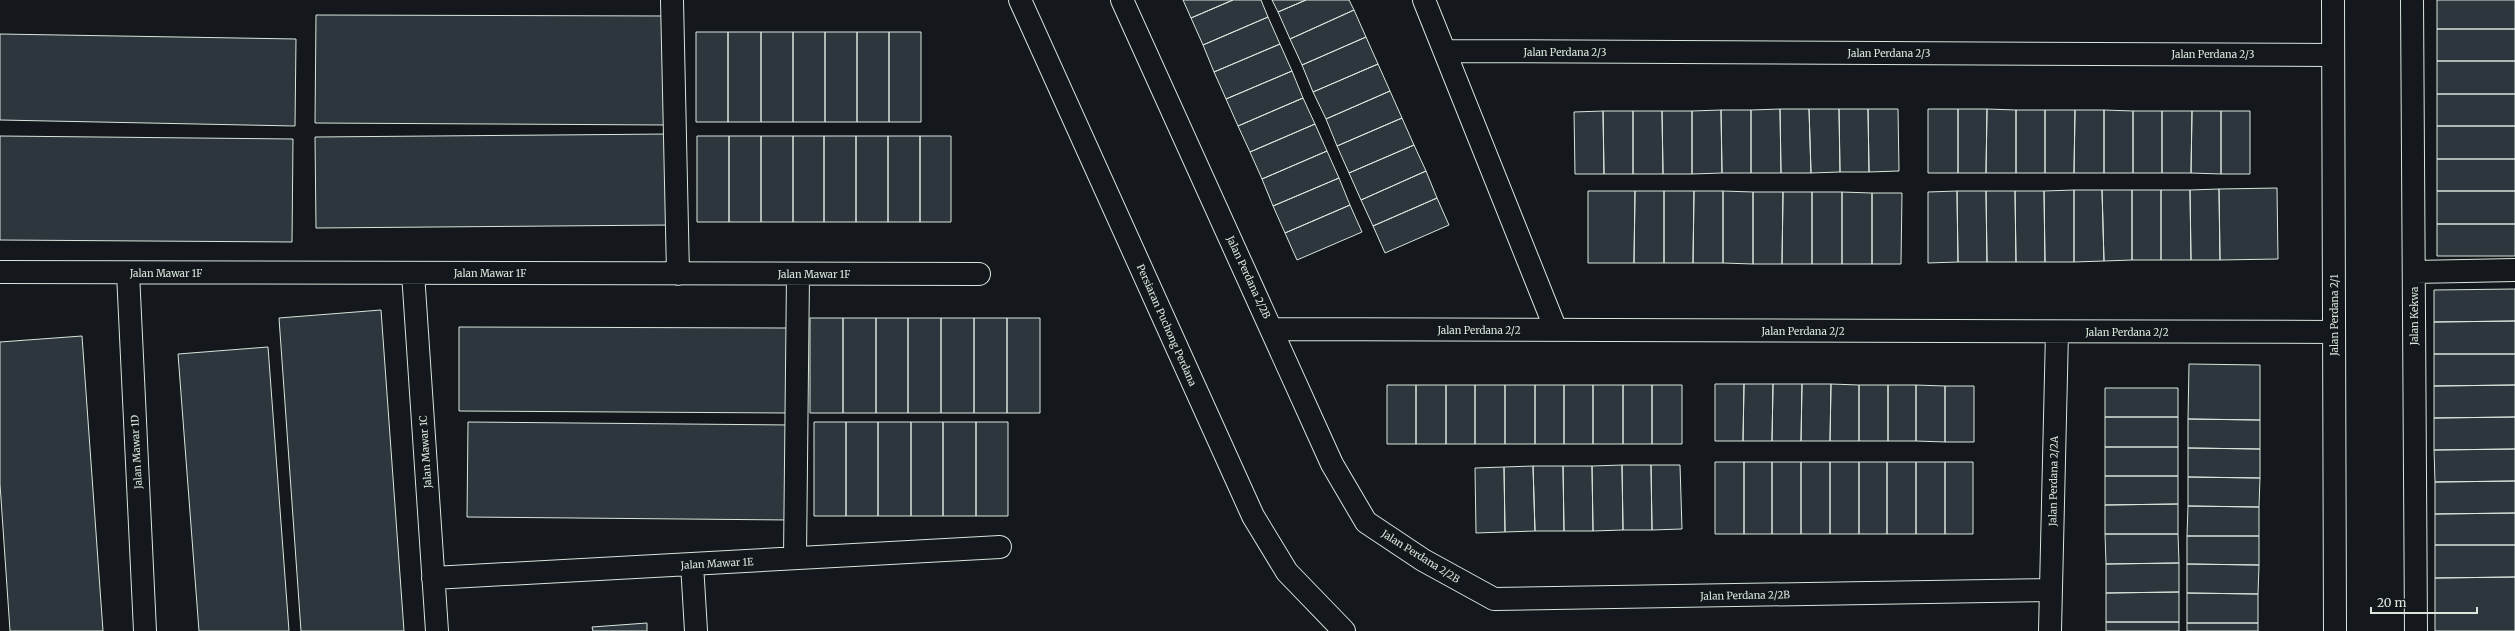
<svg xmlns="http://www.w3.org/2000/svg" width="2515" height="631" font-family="Merriweather,serif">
	<rect width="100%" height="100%" fill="#14181c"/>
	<path fill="#2c363c" stroke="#d8e6dc" d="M1183,0H1233L1191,18Z
		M1233,0H1261L1268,17L1203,45L1191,18Z
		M1272,0H1306L1278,12Z
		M1306,0H1349L1354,10L1290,39L1278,12Z
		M2437,0H2515V29H2437Z
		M1354,10L1366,37L1302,65L1290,39Z
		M316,15L669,16V125L315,123Z
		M1268,17L1280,44L1214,72L1203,45Z
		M2437,29H2515V61H2437Z
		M696,32H728V122H696Z
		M728,32H761V122H728Z
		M761,32H793V122H761Z
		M793,32H825V122H793Z
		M825,32H857V122H825Z
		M857,32H889V122H857Z
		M889,32H921V122H889Z
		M0,34L296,39L295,126L0,120Z
		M1366,37L1378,64L1313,92L1302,65Z
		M1280,44L1292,71L1226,99L1214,72Z
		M2437,61H2515V94H2437Z
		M1378,64L1390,91L1326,119L1313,92Z
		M1292,71L1303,98L1238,126L1226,99Z
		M1390,91L1402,118L1337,146L1326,119Z
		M2437,94H2515V126H2437Z
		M1303,98L1315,124L1250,152L1238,126Z
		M1780,109L1781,173H1751V110Z
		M1780,109H1809L1811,173H1781Z
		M1809,109H1839L1840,172L1811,173Z
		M1839,109H1868L1869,172H1840Z
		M1868,109H1898L1899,171L1869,172Z
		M1928,109H1958V173H1928Z
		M1958,109H1987L1986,173H1958Z
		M1987,109L2016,110V173H1986Z
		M1721,110L1722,173L1692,174V111Z
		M1721,110H1751V173H1722Z
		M2016,110H2045V173H2016Z
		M2045,110H2075L2074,173H2045Z
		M2075,110H2104V173H2074Z
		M2104,110L2133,111V173H2104Z
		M1603,111L1604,174H1575L1574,112Z
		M1603,111H1633V174H1604Z
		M1633,111H1662L1663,174H1633Z
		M1662,111H1692V174H1663Z
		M2133,111H2162V173H2133Z
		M2162,111H2192L2191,173H2162Z
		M2192,111H2221V174L2191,173Z
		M2221,111H2250V174H2221Z
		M1402,118L1414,145L1349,173L1337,146Z
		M1315,124L1327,151L1262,179L1250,152Z
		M2437,126H2515V159H2437Z
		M670,134L671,225L316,228L315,137Z
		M0,136L293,139L292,242L0,240Z
		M697,136H729V222H697Z
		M729,136H761V222H729Z
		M761,136H793V222H761Z
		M793,136H824V222H793Z
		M824,136H856V222H824Z
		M856,136H888V222H856Z
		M888,136H920V222H888Z
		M920,136H951V222H920Z
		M1414,145L1426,171L1361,200L1349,173Z
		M1327,151L1339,178L1273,206L1262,179Z
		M2437,159H2515V191H2437Z
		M1426,171L1437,198L1373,226L1361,200Z
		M1339,178L1350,205L1285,233L1273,206Z
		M2277,188L2278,259L2220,260L2219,189Z
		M2219,189L2220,260H2191L2190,190Z
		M2074,190H2102L2104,261L2074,262Z
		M2074,190V262H2045L2044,191Z
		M2102,190H2132V260L2104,261Z
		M2132,190H2161V260H2132Z
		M2161,190H2190L2191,260H2161Z
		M1588,191H1635L1634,263H1588Z
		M1635,191H1664V263H1634Z
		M1664,191H1694L1693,263H1664Z
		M1694,191H1723V263H1693Z
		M1723,191L1753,192V264L1723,263Z
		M1957,191L1958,262L1928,263V192Z
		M1957,191H1986L1987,262H1958Z
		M1986,191H2015L2016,262H1987Z
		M2015,191H2044L2045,262H2016Z
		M2437,191H2515V224H2437Z
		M1753,192H1783L1782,264H1753Z
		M1783,192H1812V264H1782Z
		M1812,192H1842V264H1812Z
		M1842,192L1872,193V264H1842Z
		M1872,193H1902L1901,264H1872Z
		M1437,198L1449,225L1385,253L1373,226Z
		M1350,205L1362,232L1297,260L1285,233Z
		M2437,224H2515V256H2437Z
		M2515,289V321L2434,322V290Z
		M381,310L404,631H301L279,318Z
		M810,318H843V413H810Z
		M843,318H876V413H843Z
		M876,318H908V413H876Z
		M908,318H941V413H908Z
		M941,318H974V413H941Z
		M974,318H1007V413H974Z
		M1007,318H1040V413H1007Z
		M2515,321V354H2434V322Z
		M459,327L787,328V413L459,411Z
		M82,336L103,631H10L0,484V342Z
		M268,347L289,631H199L178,354Z
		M2434,354H2515V385L2434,386Z
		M2189,364L2260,365V420L2188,419Z
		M1715,384H1744L1743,441H1715Z
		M1744,384H1773L1772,441H1743Z
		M1773,384H1802L1801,441H1772Z
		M1802,384H1831L1830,441H1801Z
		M1831,384L1859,385V441H1830Z
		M1387,385H1416V444H1387Z
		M1416,385H1446V444H1416Z
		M1446,385H1475V444H1446Z
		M1475,385H1505V444H1475Z
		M1505,385H1535V444H1505Z
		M1535,385H1564V444H1535Z
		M1564,385H1593V444H1564Z
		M1593,385H1623V444H1593Z
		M1623,385H1652V444H1623Z
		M1652,385H1682V444H1652Z
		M1859,385H1888V441H1859Z
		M1888,385H1916V441H1888Z
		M1916,385L1945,386V442L1916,441Z
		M2515,385V417L2434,418V386Z
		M1945,386H1974V442H1945Z
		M2105,388H2178V417H2105Z
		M2105,417H2178V447H2105Z
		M2515,417V449L2434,450V418Z
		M2188,419L2260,420V449L2188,448Z
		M468,422L791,425L790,520L467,517Z
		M814,422H846V516H814Z
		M846,422H878V516H846Z
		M878,422H911V516H878Z
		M911,422H943V516H911Z
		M943,422H976V516H943Z
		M976,422H1008V516H976Z
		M2105,447H2178V476H2105Z
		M2188,448L2260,449V478L2188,477Z
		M2515,449V481L2435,482L2434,450Z
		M1715,462H1744V534H1715Z
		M1744,462H1772V534H1744Z
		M1772,462H1801V534H1772Z
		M1801,462H1830V534H1801Z
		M1830,462H1859V534H1830Z
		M1859,462H1887V534H1859Z
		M1887,462H1916V534H1887Z
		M1916,462H1945V534H1916Z
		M1945,462H1973V534H1945Z
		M1622,465L1623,530L1593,531L1592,466Z
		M1622,465H1651L1652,530H1623Z
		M1651,465H1680L1682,529L1652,530Z
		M1533,466L1535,531L1505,532L1504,467Z
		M1533,466H1563L1564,531H1535Z
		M1563,466H1592L1593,531H1564Z
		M1504,467L1505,532L1476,533L1475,468Z
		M2105,476H2178V504L2105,505Z
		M2188,477L2260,478L2259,507L2188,506Z
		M2515,481V513L2435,514V482Z
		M2178,504V534H2105V505Z
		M2188,506L2259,507V536H2187Z
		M2515,513V545H2435V514Z
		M2105,534H2178L2179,563L2106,564Z
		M2187,536H2259V565L2187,564Z
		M2435,545H2515V577L2435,578Z
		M2179,563V592L2106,593V564Z
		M2187,564L2259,565L2258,594L2187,593Z
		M2515,577V631H2435V578Z
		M2179,592V622H2106V593Z
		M2187,593L2258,594V623H2187Z
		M2106,622H2179V631H2106Z
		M647,623V631H593L592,627Z
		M2187,623H2258V631H2187Z"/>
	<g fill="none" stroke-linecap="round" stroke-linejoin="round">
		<g stroke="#d8e6dc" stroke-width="24">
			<path id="minor" d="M672,0L678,274
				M1020,0L1253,516L1287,572L1344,631
				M1122,0L1332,464L1366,522L1423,560L1494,599L2050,590
				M1424,0L1556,330
				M2333,0L2335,631
				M2412,0L2416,631
				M1445,51L2333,55
				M0,272L979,274
				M2414,272L2515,270
				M128,273L145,631
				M413,273L437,631
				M1273,329L2334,332
				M795,558L798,274
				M692,564L696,631
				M433,578L1000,547
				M2050,631L2057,332"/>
		</g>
		<use href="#minor" stroke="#14181c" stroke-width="22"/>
	</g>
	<g text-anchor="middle" stroke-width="3" stroke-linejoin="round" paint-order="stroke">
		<g font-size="10" fill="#d8e6dc" stroke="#14181c">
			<text x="1565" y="56">Jalan Perdana 2/3</text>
			<text x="1889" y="57">Jalan Perdana 2/3</text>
			<text x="2213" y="58">Jalan Perdana 2/3</text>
			<text x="166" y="277">Jalan Mawar 1F</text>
			<text x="490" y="277">Jalan Mawar 1F</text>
			<text x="814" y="278">Jalan Mawar 1F</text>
			<text transform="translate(1249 277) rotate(65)" y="4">Jalan Perdana 2/2B</text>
			<text transform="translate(2334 315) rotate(-90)" y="4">Jalan Perdana 2/1</text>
			<text transform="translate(2414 316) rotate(-90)" y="4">Jalan Kekwa</text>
			<text transform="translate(1167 325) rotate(66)" y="4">Persiaran Puchong Perdana</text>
			<text x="1479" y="334">Jalan Perdana 2/2</text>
			<text x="1803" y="335">Jalan Perdana 2/2</text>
			<text x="2127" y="336">Jalan Perdana 2/2</text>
			<text transform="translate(136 452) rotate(-93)" y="4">Jalan Mawar 1D</text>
			<text transform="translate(425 452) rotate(-94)" y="4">Jalan Mawar 1C</text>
			<text transform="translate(2053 481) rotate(-89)" y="4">Jalan Perdana 2/2A</text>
			<text transform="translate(1421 556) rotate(32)" y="4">Jalan Perdana 2/2B</text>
			<text transform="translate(717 563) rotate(-3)" y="4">Jalan Mawar 1E</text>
			<text transform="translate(1745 595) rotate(-1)" y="4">Jalan Perdana 2/2B</text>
		</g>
	</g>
	<path d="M2371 607v6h106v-6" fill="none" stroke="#d8e6dc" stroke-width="2"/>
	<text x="2377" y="607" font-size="12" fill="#d8e6dc" stroke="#14181c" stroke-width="3" paint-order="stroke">20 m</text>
</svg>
